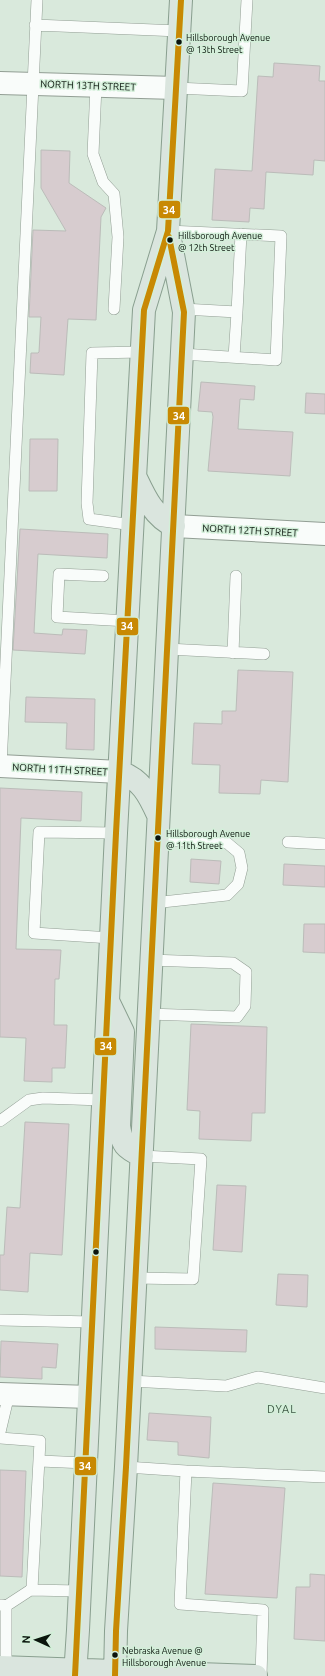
<svg xmlns="http://www.w3.org/2000/svg" width="325" height="1676" font-family="Ubuntu,sans-serif">
	<rect width="100%" height="100%" fill="#d9e9dc"/>
	<path fill="#d7cccf" stroke="#bbbcb9" d="M274,63L320,66L319,81H325V161L314,160L313,175L266,172L264,209L250,208L249,222L212,220L215,169L252,171L258,76L273,77Z
		M41,150L70,151L69,183L106,208L101,217L96,320L68,319L64,375L30,373L31,353H38L39,352L41,317H29L33,230L66,231L41,188Z
		M201,382L255,386L254,400L240,399L238,429L293,432L290,476L208,471L213,417L212,412L198,411Z
		M306,393L325,394V414L305,413Z
		M30,439H58L57,491H29Z
		M20,529L108,534L107,558L38,554L34,633L62,635L63,629L87,630L85,654L13,650Z
		M238,670L293,672L288,782L261,780L260,794L219,793L220,765L192,764L194,723L222,724V711H236Z
		M26,697L95,699L94,750L66,749L67,723L25,722Z
		M0,788L82,792L81,821L21,818L16,949L61,950L59,979H55L54,1025H67L65,1068H52V1082L24,1081L26,1038L0,1037Z
		M191,859L221,861L219,884L190,882Z
		M284,864L325,866V887L283,885Z
		M304,924H325V953L303,952Z
		M191,1024L267,1027L265,1113H252L251,1141L199,1139L200,1111L187,1110Z
		M25,1122L69,1124L62,1255L30,1253L28,1292L0,1290V1255H4L7,1207L20,1208Z
		M217,1185L246,1186L242,1252L213,1250Z
		M278,1274L308,1275L307,1307L276,1305Z
		M155,1327L247,1330L246,1352L155,1349Z
		M1,1341L58,1344L56,1368L42,1367V1379L0,1377Z
		M149,1413L211,1417L209,1458L178,1455V1442L147,1440Z
		M0,1470L26,1471L22,1577L0,1576Z
		M213,1483L285,1488L277,1598L205,1594Z
		M310,1574L325,1575V1641L294,1639L296,1587H310Z"/>
	<g fill="none" stroke-linecap="round" stroke-linejoin="round">
		<g stroke="#929e94" stroke-width="12">
			<path id="service" d="M35,25L179,31
				M96,86L93,154L103,182L114,194L118,237L114,309
				M176,88L242,91L247,0
				M168,231L281,236L276,360L182,354
				M183,309L237,312L234,357
				M237,312L241,234
				M133,525L89,519L87,503L92,353L142,352
				M103,576L59,574L57,617L128,621
				M167,649L264,654
				M233,653L236,576
				M1,766L37,0
				M288,842L325,844
				M153,903L227,895L238,884L242,868L239,853L227,843L157,840
				M111,938L34,933L39,832L116,833
				M148,1014L237,1017L245,1006L246,972L233,963L150,960
				M0,1121L29,1100L43,1098L103,1100
				M135,1278L193,1279L201,1159L142,1156
				M0,1320L93,1322
				M130,1381L226,1386L258,1377L325,1388
				M0,1432L9,1394
				M0,1438L40,1441L32,1589L6,1606
				M40,1461L86,1463
				M126,1467L186,1471L180,1604L263,1610L261,1676
				M186,1471L325,1477
				M30,1590L80,1591
				M1,1605L6,1606V1667"/>
		</g>
		<g stroke="#929e94" stroke-width="24">
			<path id="minor" d="M0,83L176,88
				M174,526L325,534
				M0,766L120,772
				M0,1394L89,1397"/>
		</g>
		<g stroke="#899f8f" stroke-width="24">
			<path id="primary" d="M136,478C145,497 154,517 174,526
				M120,772C141,779 149,795 158,815
				M109,1003L123,1032L119,1126C122,1145 125,1148 142,1156
				M0,1667L256,1676
				M75,1676L78,1630L116,833L144,310L168,231L181,0
				M115,1676L116,1631L126,1467L184,312L169,234"/>
		</g>
		<use href="#service" stroke="#f9fcfa" stroke-width="11"/>
		<use href="#minor" stroke="#f9fcfa" stroke-width="22"/>
		<use href="#primary" stroke="#dae5de" stroke-width="22"/>
		<g stroke="#d3efd9" stroke-width="9">
			<path id="bus-1" d="M75,1676L116,833L144,310L168,231L181,0
				M115,1676L116,1631L126,1467L184,312L169,237"/>
		</g>
		<use href="#bus-1" stroke="#c88903" stroke-width="6"/>
	</g>
	<g fill="#0b150d" stroke="#d3efd9" stroke-width="1.5">
		<circle cx="179" cy="42" r="3.5"/>
		<circle cx="170" cy="240" r="3.5"/>
		<circle cx="158" cy="838" r="3.5"/>
		<circle cx="96" cy="1252" r="3.5"/>
		<circle cx="115" cy="1655" r="3.5"/>
	</g>
	<g text-anchor="middle" stroke-width="3" stroke-linejoin="round" paint-order="stroke">
		<g font-size="9" fill="#0b150d" stroke="#d3efd9" text-anchor="start">
			<text x="186" y="41">Hillsborough Avenue<tspan x="186" dy="12">@ 13th Street</tspan></text>
			<text x="178" y="239">Hillsborough Avenue<tspan x="178" dy="12">@ 12th Street</tspan></text>
			<text x="166" y="837">Hillsborough Avenue<tspan x="166" dy="12">@ 11th Street</tspan></text>
			<text x="122" y="1654">Nebraska Avenue @<tspan x="122" dy="12">Hillsborough Avenue</tspan></text>
		</g>
		<g font-size="10" fill="#0b150d" stroke="#d3efd9">
			<text transform="translate(88 85) rotate(2)" y="4">NORTH 13TH STREET</text>
			<text transform="translate(250 530) rotate(3)" y="4">NORTH 12TH STREET</text>
			<text transform="translate(60 769) rotate(3)" y="4">NORTH 11TH STREET</text>
		</g>
		<g font-size="11" letter-spacing="1" fill="#3f5745" stroke="#d3efd9">
			<text x="282" y="1413">DYAL</text>
		</g>
	</g>
	<g stroke="#d3efd9" stroke-width="1.5">
		<rect x="158" y="200" width="23" height="19" rx="4" fill="#c88903"/>
		<rect x="167" y="406" width="23" height="19" rx="4" fill="#c88903"/>
		<rect x="116" y="617" width="23" height="19" rx="4" fill="#c88903"/>
		<rect x="94" y="1037" width="23" height="19" rx="4" fill="#c88903"/>
		<rect x="74" y="1456" width="23" height="20" rx="4" fill="#c88903"/>
	</g>
	<g font-size="11" text-anchor="middle" font-weight="bold" fill="#fff">
		<text x="169" y="214">34</text>
		<text x="179" y="420">34</text>
		<text x="127" y="630">34</text>
		<text x="106" y="1050">34</text>
		<text x="85" y="1470">34</text>
	</g>
	<g transform="translate(36 1640) rotate(273)" stroke="#d3efd9" stroke-width="3" paint-order="stroke">
	<path d="M0-3L7 15L0 10L-7 15Z" fill="#0b150d"/>
	<text y="-6" font-size="11" font-weight="bold" text-anchor="middle" fill="#0b150d">N</text>
	</g>
</svg>
